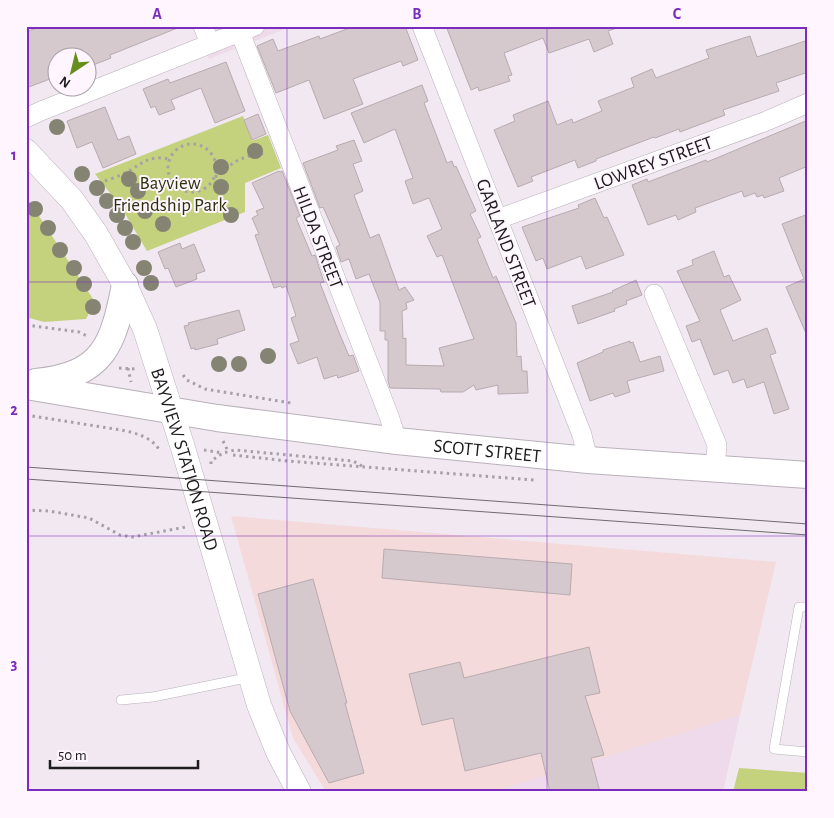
<svg xmlns="http://www.w3.org/2000/svg" width="834" height="818" font-family="'Alegreya Sans',sans-serif">
	<rect width="100%" height="100%" fill="#f1e8f1"/>
	<path fill="#eedaea" d="M196,26H293L209,59Z
		M740,715L723,792H492Z"/>
	<path fill="#f5dadb" d="M231,516L776,562L740,715L492,792H326L293,738Z"/>
	<path fill="#c4d17d" d="M243,116L252,141L268,135L281,168L245,183V212L147,251L121,207L95,174Z
		M26,196L95,302L86,319L44,322L26,317Z
		M739,768L808,773V792H733Z"/>
	<path fill="#d6c9cd" stroke="#b8abaf" d="M41,26H180V27L110,55L111,58L88,67V58H58V76L26,88V32Z
		M355,26H405L418,60L403,66L401,61L353,79L363,104L324,119L309,80L276,93L257,46L273,39L278,51L319,36L320,39Z
		M446,26H617V28L608,31L613,44L594,52L589,39L549,53L543,38L504,53L512,75L508,76L510,81L479,91L478,87L471,90Z
		M750,36L757,57L808,40V72L776,83L779,91L723,110L725,115L680,132L679,129L655,138L654,137L596,159V161L578,168L575,160L531,177L533,181L518,187L494,130L515,121L513,115L548,101L557,125L572,119L573,123L602,111L598,101L634,87L631,78L652,69L656,78L709,58L706,50Z
		M226,62L245,111L215,123L201,88L171,100L175,109L159,115L155,106L151,108L143,89L168,79L170,83Z
		M422,85L428,101L424,103L447,163L452,161L454,167L456,166L476,211L470,214L481,237L477,239L493,278L496,276L516,323L517,357L521,356L522,371H527L528,393L498,394V385L476,390L474,385L463,392H441L440,389L390,388L388,381V340H385V331H380V302L369,274L356,279L349,259L341,262L336,247L340,245L323,207L320,208L303,163L338,150L336,146L354,140L362,161L353,164L363,191L354,195L370,238L379,234L399,290L405,287L414,300L406,303L407,309L402,311L403,339L406,338V365L444,366L439,348L474,339L442,255L437,257L427,236L442,229L429,198L413,204L405,181L413,178L395,129L364,143L351,113Z
		M105,107L118,140L129,136L136,154L103,168L92,142L77,148L67,121Z
		M258,114L266,134L252,140L244,120Z
		M808,120V166L779,178L784,191L764,198L763,195L757,197L755,193L744,197L742,191L695,208L696,212L678,220L676,215L648,225L632,185L647,179L648,182L706,160L707,162Z
		M279,171L280,172L282,171L300,216L296,218L312,256L315,255L324,282L320,283L338,330L349,356L353,355L359,371L338,378L337,375L324,379L317,357L298,364L290,344L299,341L291,318L296,316L286,286L282,288L281,286L274,288L255,235L259,234L252,218L258,215L256,211L264,208L252,183Z
		M595,198L604,218L607,217L624,255L586,269L581,256L547,269L543,258L536,261L522,227L579,208L578,205Z
		M808,214V338L786,287L804,279L782,224Z
		M180,243L182,249L194,244L205,271L196,274L197,279L176,287L168,268L165,269L158,252Z
		M714,251L724,277L729,275L741,300L720,310L733,341L767,328L776,353L770,355L789,409L774,414L764,382L747,388L744,379L733,383L728,370L714,375L700,339L692,342L686,326L700,321L677,271L693,265L692,260Z
		M636,280L642,295L626,301L627,304L614,309L615,311L578,324L572,306L613,292L612,291Z
		M239,310L245,330L217,339L218,344L195,350V348L191,349L184,326L189,325L188,323Z
		M630,341V343L633,342L640,362L660,356L664,371L627,381L630,392L615,397L613,393L590,401L577,363L603,352V350Z
		M384,549L572,564L570,595L382,578Z
		M313,579L347,703H345L364,773L329,783L290,711L258,594Z
		M589,647L600,693L585,696L604,755L591,758L600,792H550L541,753L465,771L453,718L422,725L409,674L460,662L464,678Z"/>
	<g fill="none" stroke-linecap="round" stroke-linejoin="round">
		<g stroke="#b9b0b9" stroke-width="10">
			<path id="service" d="M808,607H799L774,749L808,752
				M121,700L153,697L251,677"/>
		</g>
		<g stroke="#b9b0b9" stroke-width="20">
			<path id="minor" d="M203,26L210,44
				M422,26L566,394L582,435L588,460
				M240,32L389,416L397,441
				M26,118L41,111L255,26
				M498,219L764,122L808,103
				M654,294L717,445L715,468"/>
		</g>
		<g stroke="#b9b0b9" stroke-width="25">
			<g id="tertiary">
				<path id="s1" d="M26,151L72,200L96,234L125,285L145,329L183,448L259,705L278,752L299,792"/>
			</g>
		</g>
		<g stroke="#b9b0b9" stroke-width="28">
			<g id="secondary">
				<path d="M36,382C104,375 113,345 125,285"/>
				<path id="s2" d="M26,386L217,418L397,441L588,460L808,475"/>
			</g>
		</g>
		<path stroke="#a7a0a7" stroke-width="3" stroke-dasharray="2.5 4" stroke-linecap="butt" d="M168 168a24 24 0 1 1 48 0a24 24 0 1 1-48 0Z
			M215,177C222,172 228,166 235,162C244,156 256,155 267,153
			M99,183C108,180 120,176 129,171C144,162 150,155 169,159
			M26,325L79,332L87,336
			M119,368L135,369
			M128,368L131,382
			M183,375L187,380L205,389L291,403
			M26,415L121,430C136,433 152,437 160,451
			M223,441L228,451
			M204,450L223,453
			M233,455L288,461L535,480
			M211,464V461L223,453L235,450L353,461L362,466
			M26,510L49,511L89,518L120,535L132,537L186,527"/>
		<use href="#service" stroke="#fff" stroke-width="9"/>
		<use href="#minor" stroke="#fff" stroke-width="19"/>
		<use href="#tertiary" stroke="#fff" stroke-width="24"/>
		<use href="#secondary" stroke="#fff" stroke-width="26"/>
		<path stroke="#706b70" stroke-width="1" d="M26,467L808,524
			M26,479L808,535"/>
	</g>
	<g fill="#858372">
		<circle cx="57" cy="127" r="8"/>
		<circle cx="255" cy="151" r="8"/>
		<circle cx="221" cy="167" r="8"/>
		<circle cx="82" cy="174" r="8"/>
		<circle cx="129" cy="179" r="8"/>
		<circle cx="221" cy="187" r="8"/>
		<circle cx="97" cy="188" r="8"/>
		<circle cx="138" cy="191" r="8"/>
		<circle cx="107" cy="201" r="8"/>
		<circle cx="35" cy="209" r="8"/>
		<circle cx="145" cy="211" r="8"/>
		<circle cx="117" cy="215" r="8"/>
		<circle cx="231" cy="215" r="8"/>
		<circle cx="163" cy="224" r="8"/>
		<circle cx="48" cy="228" r="8"/>
		<circle cx="125" cy="228" r="8"/>
		<circle cx="133" cy="242" r="8"/>
		<circle cx="60" cy="250" r="8"/>
		<circle cx="74" cy="268" r="8"/>
		<circle cx="144" cy="268" r="8"/>
		<circle cx="151" cy="283" r="8"/>
		<circle cx="84" cy="284" r="8"/>
		<circle cx="93" cy="307" r="8"/>
		<circle cx="268" cy="356" r="8"/>
		<circle cx="219" cy="364" r="8"/>
		<circle cx="239" cy="364" r="8"/>
	</g>
	<path fill="none" stroke="#7b2cbf" stroke-width="1" stroke-opacity="0.55" d="M287,26V792M547,26V792M26,282H808M26,536H808"/>
	<g text-anchor="middle" stroke-width="4" stroke-linejoin="round" paint-order="stroke">
		<g font-size="19" fill="#1f1c1f" stroke="#fef5fe">
			<text transform="translate(653 162) rotate(-20)" y="7">LOWREY STREET</text>
			<text transform="translate(319 237) rotate(69)" y="7">HILDA STREET</text>
			<text transform="translate(507 243) rotate(69)" y="7">GARLAND STREET</text>
			<text dy="7" stroke="none"><textPath href="#s2" startOffset="466">SCOTT STREET</textPath></text>
			<text dy="7" stroke="none"><textPath href="#s1" startOffset="352">BAYVIEW STATION ROAD</textPath></text>
		</g>
		<g font-size="19" fill="#2c310b" stroke="#fef5fe">
			<text x="170" y="189">Bayview<tspan x="170" dy="22">Friendship Park</tspan></text>
		</g>
	</g>
	<rect width="834" height="818" fill="none" stroke="#fef5fe" stroke-width="55"/>
	<g transform="translate(72 72) rotate(215)"><circle r="24" fill="#fef5fe" stroke="#a59ea5"/>
	<path d="M0-4L9 19L0 12L-9 19Z" fill="#668e1c"/>
	<text y="-8" font-size="14" font-weight="bold" text-anchor="middle" fill="#1f1c1f">N</text>
	</g>
	<path d="M50 760v8h148v-8" fill="none" stroke="#1f1c1f" stroke-width="2.5"/>
	<text x="58" y="760" font-size="15" fill="#1f1c1f" stroke="#fef5fe" stroke-width="4" paint-order="stroke">50 m</text>
	<rect x="28" y="28" width="778" height="762" fill="none" stroke="#7b2cbf" stroke-width="2"/>
	<g font-size="16" text-anchor="middle" font-weight="bold" fill="#7b2cbf">
		<text x="157" y="19">A</text>
		<text x="417" y="19">B</text>
		<text x="677" y="19">C</text>
		<text x="14" y="160">1</text>
		<text x="14" y="415">2</text>
		<text x="14" y="669">3</text>
	</g>
</svg>
